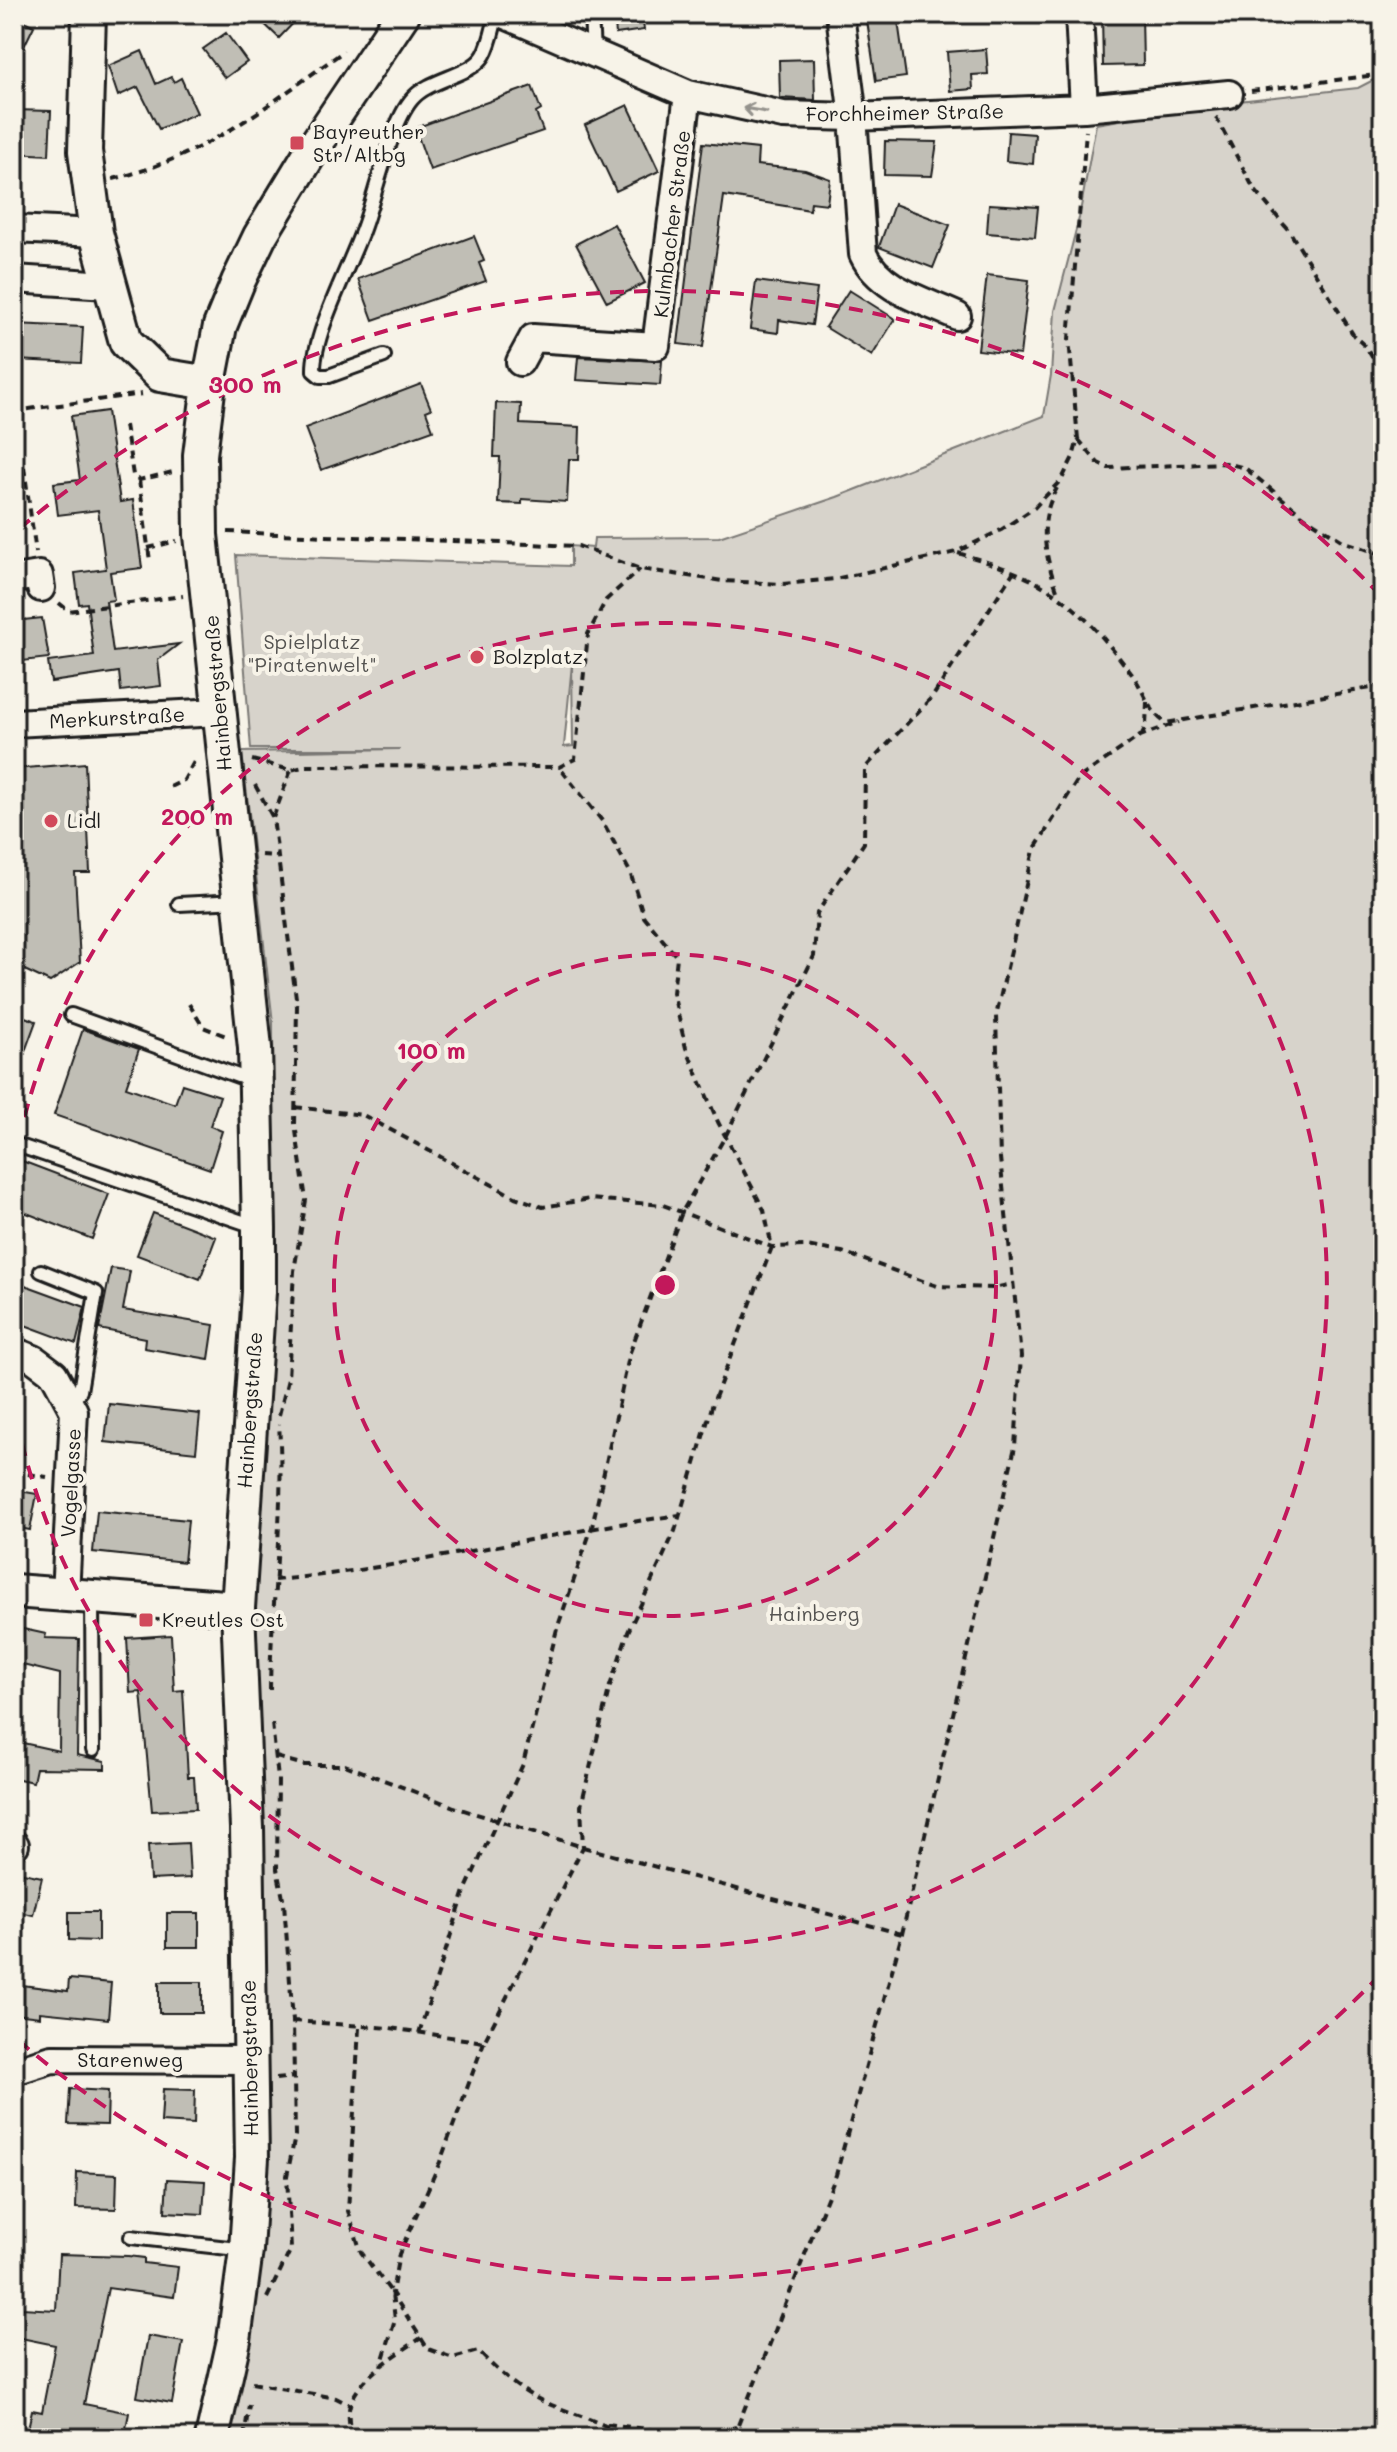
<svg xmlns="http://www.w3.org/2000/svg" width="1397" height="2452" font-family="Mali,sans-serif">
	<rect width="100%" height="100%" fill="#f7f3e8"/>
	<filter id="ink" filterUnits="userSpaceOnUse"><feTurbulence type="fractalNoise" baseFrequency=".0125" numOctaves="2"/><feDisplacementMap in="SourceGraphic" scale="16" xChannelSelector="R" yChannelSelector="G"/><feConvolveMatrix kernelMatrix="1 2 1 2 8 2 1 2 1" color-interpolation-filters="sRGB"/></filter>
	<g filter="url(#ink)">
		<path fill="#d7d3cb" stroke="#7a7874" stroke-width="2" fill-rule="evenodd" d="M1383,75V2438H204L242,2329L245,1654L274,1228L273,1023L242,752L400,749H251L236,555L571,566V546L593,548L594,538L719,537L837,497L1044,416L1051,375L1055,311L1079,218L1096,124L1220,103L1358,88ZM572,664L573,746L564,747V746Z"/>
		<path fill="#c0beb5" stroke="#1c1c1c" stroke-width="2" d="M254,14H302L279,38Z
			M614,14H642L644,30L616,34Z
			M866,14H897L906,77L876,81Z
			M1102,14H1142L1143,65L1103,66Z
			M14,16L34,26L14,67Z
			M226,33L247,62L225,78L203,49Z
			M986,49L988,74L972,75L973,89L950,91L947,52Z
			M142,51L156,84L171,77L174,82L181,78L197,113L159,129L138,87L118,96L108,66Z
			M814,59L815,100L780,98L779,60Z
			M532,86L541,110L536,113L543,131L430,170L415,128Z
			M628,105L659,171L616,191L585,125Z
			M14,110L51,111L49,155L14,153Z
			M1008,132L1035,134L1033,164L1006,161Z
			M885,141L937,142L932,176L884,175Z
			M703,143L758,149L757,165L805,170L830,179L827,204L811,202L810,210L724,196L703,347L678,344Z
			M894,204L950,225L933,268L879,247Z
			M989,204L1038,207L1035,237L987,233Z
			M614,224L645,283L607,302L576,244Z
			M474,236L484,261L479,263L486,281L373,320L358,279Z
			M987,275L1029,280L1020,355L978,350Z
			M756,281L817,289L812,325L779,320L778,333L750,329Z
			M849,290L895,319L872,356L825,327Z
			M14,324L83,327L81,363L14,360Z
			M578,357L662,361L660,385L576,380Z
			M421,384L431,409L426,411L433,430L321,470L305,428Z
			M496,403L521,404L520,424L580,427L579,459H569L567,502L522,499V504L498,503L500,457H494Z
			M107,411L120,502L133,500L142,568L110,572L114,600L106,601L113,652L179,644L158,660L161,686L121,691L119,672L51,682L48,662L94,656L87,603L79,604L75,573L106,569L98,510L58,515L54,483L80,480L71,416Z
			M42,618L49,658L14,662V621Z
			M85,763L90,873H75L80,962L50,982L14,965V769Z
			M14,1013L36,1021L16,1076H14Z
			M83,1029L139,1049L126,1087L175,1104L182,1084L220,1096L210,1126L222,1131L210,1169L54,1115Z
			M14,1158L109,1194L92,1239L14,1208Z
			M153,1213L216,1237L200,1279L137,1255Z
			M111,1268L130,1271L123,1310L214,1325L209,1359L144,1348L145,1338L99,1329Z
			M14,1281L85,1307L76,1344L14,1321Z
			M109,1404L200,1414L196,1452L105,1442Z
			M14,1490L37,1494L30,1530L14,1527Z
			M97,1511L188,1520L184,1562L93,1552Z
			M14,1627L46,1634L45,1638L79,1639L77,1755L105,1761V1769L36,1768L33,1782L14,1778V1741L59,1751L60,1674L14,1663Z
			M171,1635L174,1691L183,1690L188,1777H194L196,1809L152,1811L141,1692L130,1693L127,1638Z
			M188,1843L190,1878L150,1880L148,1845Z
			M14,1871L42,1877L33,1915L14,1911Z
			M69,1912H98V1941L69,1940Z
			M167,1913H199V1947H167Z
			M69,1979L111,1983L108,2019L40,2012V2017L14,2014V1984L68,1991Z
			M159,1982H202V2013H159Z
			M70,2089L108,2091L107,2125L68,2124Z
			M163,2089L195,2090L194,2124L161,2122Z
			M77,2172L117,2174L116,2209L76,2208Z
			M167,2179L205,2181L203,2214L165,2212Z
			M59,2254L128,2256L144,2258V2263L178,2267L174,2297L108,2288L84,2404L129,2413L124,2438H26L32,2410L42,2412L55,2345L16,2337L22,2308L56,2310Z
			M148,2336L183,2342L172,2403L137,2397Z"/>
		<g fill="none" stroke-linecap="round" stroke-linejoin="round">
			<g stroke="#1c1c1c" stroke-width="18">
				<path id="service" d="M591,14L593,53
					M384,356L329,376H320L314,371C313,333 351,264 364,226C376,193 391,123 412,99C430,78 472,76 484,55C491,43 493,27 497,14
					M179,904L239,901
					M71,1015L238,1076L253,1078
					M14,1144L257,1227
					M41,1271L96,1293L80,1391L70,1401
					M92,1598L93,1750
					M131,2237L246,2250"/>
			</g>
			<g stroke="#1c1c1c" stroke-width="32">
				<path id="minor" d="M503,14L688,94L783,115L853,117L1084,108L1229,94
					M840,14L853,117L863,254C880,290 923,300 957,316
					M1079,14L1084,108
					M14,229L96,233
					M14,279L108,285
					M520,362L533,338L656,346L688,94
					M14,579L39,575L41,588
					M14,723L219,712
					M14,1351L34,1359L54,1374L74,1411L65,1596
					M14,1844L15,1845
					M14,2071L52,2059L249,2060"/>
			</g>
			<g stroke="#1c1c1c" stroke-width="38">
				<path id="tertiary" d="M89,14L85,151L96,233L126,342L160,375L209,383
					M14,1591L238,1608
					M212,2438L234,2340L246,2250L252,2158L247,1828L238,1608L259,1292V1228L255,1048L201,535L200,455L209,383L220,326L238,282L260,236L312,150L403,14"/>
			</g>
			<path stroke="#1c1c1c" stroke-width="4" stroke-dasharray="8 6" stroke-linecap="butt" d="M1251,91L1383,74
				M1216,117L1254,189L1290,232L1354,336L1366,347L1383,375
				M113,179C209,155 265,107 344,51
				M14,411L142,394
				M125,425L133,475L139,480L173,472
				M1078,439L1098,463L1108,468L1226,463L1245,468L1305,517L1343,541L1383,555
				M24,467L36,553
				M139,480L150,561
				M228,532L578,546L640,569L723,581L783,584L835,579L956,552L1001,530L1034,508L1062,479L1073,457L1078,439L1069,339L1086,131
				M148,548L177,541
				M958,553C1047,579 1075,599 1131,673C1144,689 1148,712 1166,723L1383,686
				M1057,590C1045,555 1037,522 1057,488
				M59,603L69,611L183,596
				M1141,736L1146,726L1147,702
				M252,760L291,770L307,766L559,767L575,759L588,634L606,600L640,569
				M255,785L273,818
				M170,787L184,780L196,758
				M261,855L278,856
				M189,1004L203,1027L226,1036
				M295,1107L363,1115L515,1197L543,1207L590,1199L663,1205L772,1247L806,1246L842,1252L937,1286L993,1288L1013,1284
				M279,1415L288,1379L294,1271L306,1200L295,1124L297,1006L273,818L291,770
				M14,1472L47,1477
				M274,1580C411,1568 544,1533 680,1515
				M270,1690C271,1602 285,1512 279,1424
				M276,1757L304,1765H345L454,1807L583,1847L902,1934
				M293,2021L390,2028L484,2042L583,1847L581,1806L609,1689L628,1632L675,1531L713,1403L772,1247L764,1210L718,1122L686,1048L673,993L677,957L644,917L630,872L603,822L559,767
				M359,2028L348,2211L361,2252L392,2293L395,2320L381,2366
				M419,2033L465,1891L523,1764L557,1629L592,1527L630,1352L682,1212L726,1135L814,956L817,913L864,843L865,768L933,696L1014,571
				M484,2042L440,2162L399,2254L392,2293L428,2349L453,2358L478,2351C497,2371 517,2389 542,2401C572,2414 601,2421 629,2438
				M276,2079L294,2077
				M267,2298L291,2249L287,2176L295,2136L293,2021L284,1903L277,1869L278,1779L272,1723
				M252,2383L336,2398L350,2405
				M607,2424L699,2436L736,2427
				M244,2438L249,2405
				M351,2438C350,2429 347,2414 350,2405C359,2376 398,2354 421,2338
				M733,2438L836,2175L902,1934L1015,1447L1021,1356L1000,1158L996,1016L1034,850L1079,778L1140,736L1179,722"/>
			<use href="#service" stroke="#f7f3e8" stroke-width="12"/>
			<use href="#minor" stroke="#f7f3e8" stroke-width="26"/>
			<use href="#tertiary" stroke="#f7f3e8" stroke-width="32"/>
		</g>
		<defs><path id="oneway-shaft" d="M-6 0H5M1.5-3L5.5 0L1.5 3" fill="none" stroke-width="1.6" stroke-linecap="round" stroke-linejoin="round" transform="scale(2)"/></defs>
		<use stroke="#94928c" href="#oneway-shaft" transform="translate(755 110) rotate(-170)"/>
	</g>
	<g fill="none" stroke="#c2185b" stroke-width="4" stroke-dasharray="14 10">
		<circle cx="665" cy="1285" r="331"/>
		<path d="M14 1164A662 662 0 1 1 14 1406"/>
		<path d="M1380 1975A994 994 0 0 1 19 2041M19 529A994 994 0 0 1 1380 595"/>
	</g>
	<g fill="#d1495b" stroke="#f7f3e8" stroke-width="3">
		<rect x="289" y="135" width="16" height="16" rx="4"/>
		<circle cx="477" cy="657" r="8"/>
		<circle cx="51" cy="821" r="8"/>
		<rect x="138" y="1612" width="16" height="16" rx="4"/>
	</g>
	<g text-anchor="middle" stroke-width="8" stroke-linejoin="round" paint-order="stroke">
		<g font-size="20" fill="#1c1c1c" stroke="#f7f3e8">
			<text transform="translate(905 113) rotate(-1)" y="7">Forchheimer Straße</text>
			<text transform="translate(672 224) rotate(-83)" y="7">Kulmbacher Straße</text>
			<text transform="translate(218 693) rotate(-95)" y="7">Hainbergstraße</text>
			<text transform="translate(117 718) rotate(-3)" y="7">Merkurstraße</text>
			<text transform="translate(250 1410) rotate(-86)" y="7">Hainbergstraße</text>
			<text transform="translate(71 1483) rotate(-87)" y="7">Vogelgasse</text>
			<text transform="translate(250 2058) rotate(-91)" y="7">Hainbergstraße</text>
			<text x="130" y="2067">Starenweg</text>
		</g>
		<g font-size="20" fill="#1c1c1c" stroke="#f7f3e8" text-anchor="start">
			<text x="313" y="139">Bayreuther<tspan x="313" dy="23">Str/Altbg</tspan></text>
			<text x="493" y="664">Bolzplatz</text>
			<text x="67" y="828">Lidl</text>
			<text x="162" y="1627">Kreutles Ost</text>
		</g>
		<g font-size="20" fill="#545351" stroke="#f7f3e8">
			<text x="312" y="649">Spielplatz<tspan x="312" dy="23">"Piratenwelt"</tspan></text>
			<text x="814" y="1621">Hainberg</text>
		</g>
	</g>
	<circle cx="665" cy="1285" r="12" fill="#c2185b" stroke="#f7f3e8" stroke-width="4"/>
	<g font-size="24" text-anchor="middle" font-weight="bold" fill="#c2185b" stroke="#f7f3e8" stroke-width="8" stroke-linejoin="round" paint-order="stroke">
		<text x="245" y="393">300 m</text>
		<text x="197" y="825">200 m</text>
		<text x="431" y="1059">100 m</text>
	</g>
	<rect width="1397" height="2452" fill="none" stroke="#f7f3e8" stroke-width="48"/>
	<rect x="24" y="24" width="1349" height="2404" fill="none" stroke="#1c1c1c" stroke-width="3" filter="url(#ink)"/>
</svg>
